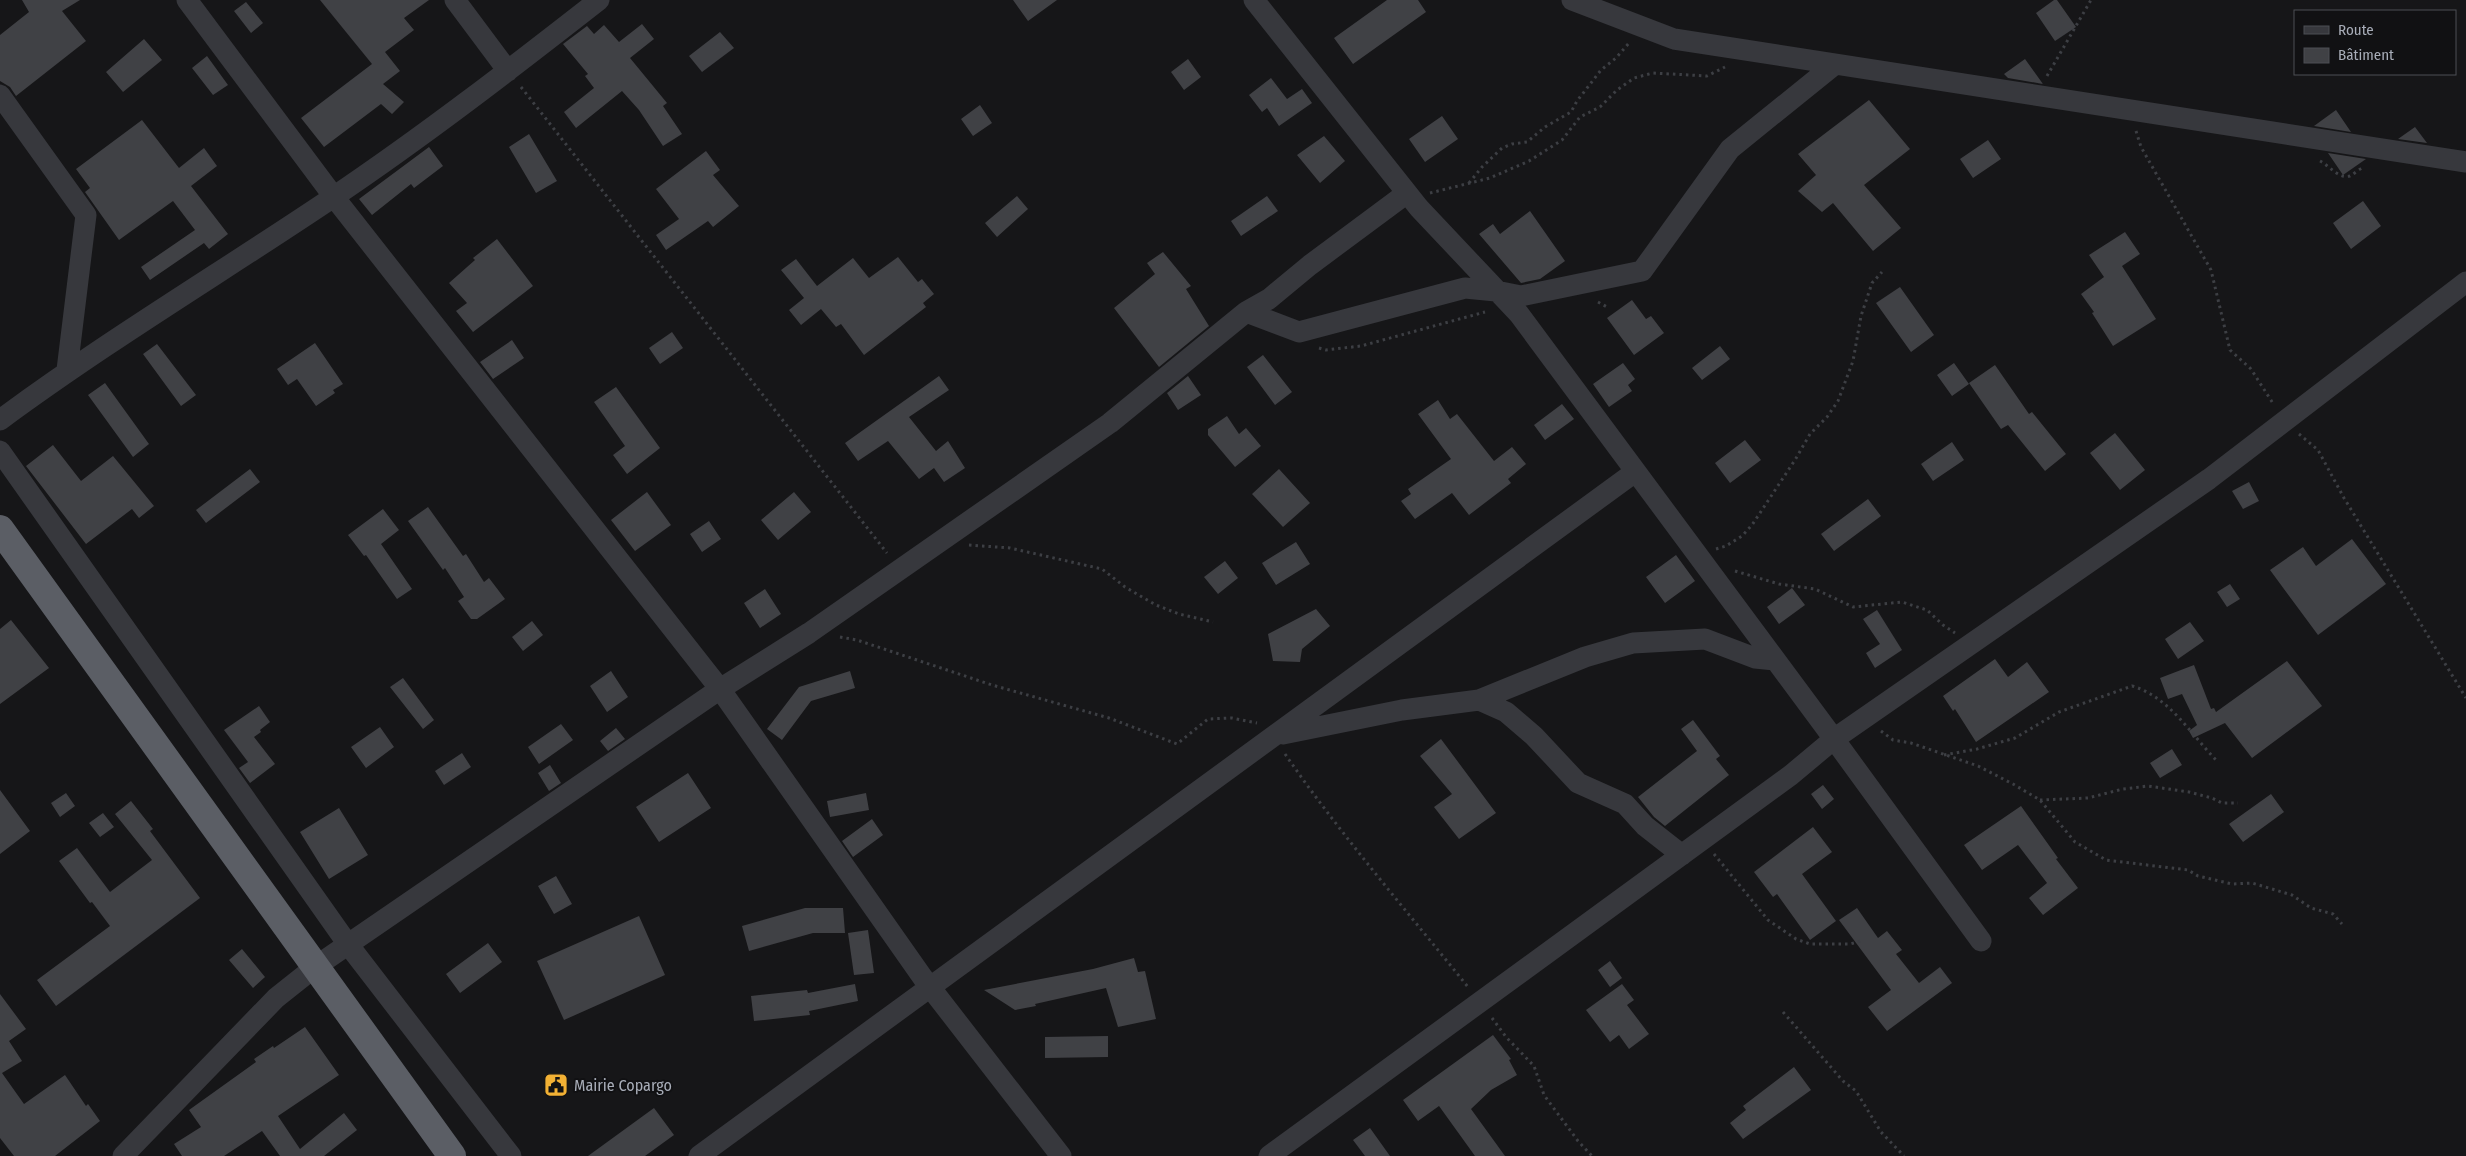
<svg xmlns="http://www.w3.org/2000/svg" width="2466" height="1156" font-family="'Fira Sans Condensed',sans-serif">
	<rect width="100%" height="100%" fill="#161618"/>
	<path fill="#404145" d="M22,0H80L62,11L86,41L16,96L10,87L0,81V35L29,12Z
		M320,0H429L404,18L414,30L385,52L400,71L383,84L404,102L392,114L381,104L324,147L301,118L372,64Z
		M1013,0H1057L1028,21Z
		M1387,0H1418L1426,12L1353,64L1334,38Z
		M2054,0H2057L2076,27L2055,41L2036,13Z
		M246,2L263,23L251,33L234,11Z
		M642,24L654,39L630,58L667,103L663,106L682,134L663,146L639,110L622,91L576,128L564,112L594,88L585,76L588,74L563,44L587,26L594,34L604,25L619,42Z
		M720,32L734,48L702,72L689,56Z
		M144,39L162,60L123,92L106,72Z
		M207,56L228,85L213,95L192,68Z
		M1188,59L1201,77L1184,90L1171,72Z
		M2025,59L2043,84L2008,78L2004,74Z
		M1271,78L1287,99L1302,89L1312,103L1279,126L1267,108L1262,112L1249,95Z
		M1869,100L1910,149L1864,185L1901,228L1873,251L1833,203L1822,212L1798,191L1816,175L1798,154Z
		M980,105L992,123L973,136L961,119Z
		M2336,110L2351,132L2314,126Z
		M1442,116L1458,139L1425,162L1409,139Z
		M142,120L179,168L204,148L217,166L191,186L228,234L209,249L204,243L150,280L141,267L195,230L173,201L119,240L85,192L90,188L76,169Z
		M2415,127L2427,143L2398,139Z
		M529,134L557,181L536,193L509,147Z
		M1324,136L1345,161L1320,183L1297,155Z
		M1988,140L2001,159L1973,178L1960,159Z
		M429,147L443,166L414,188L411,184L372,215L359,199Z
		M706,151L720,170L713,175L739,206L713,227L708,221L666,250L656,235L679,219L656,189Z
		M2328,153L2366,159L2343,175Z
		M1017,196L1028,209L997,237L985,223Z
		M1267,196L1278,211L1241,236L1231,221Z
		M2363,201L2381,226L2351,249L2333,223Z
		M1530,211L1565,261L1540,279L1521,283L1479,234L1493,224L1500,234Z
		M2125,232L2140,254L2122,266L2156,319L2113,346L2092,313L2094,312L2081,294L2104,277L2089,255Z
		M497,239L533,286L473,332L456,311L467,303L449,283L475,260L473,258Z
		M1163,252L1191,286L1186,289L1209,326L1159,367L1114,308L1155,274L1147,263Z
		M898,257L918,282L922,279L934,294L923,303L926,307L864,355L841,324L836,327L821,309L801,325L789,310L804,298L781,270L796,259L817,286L853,258L869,278Z
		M1900,287L1934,335L1911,352L1876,303Z
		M1632,300L1646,319L1651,316L1664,333L1634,355L1607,318Z
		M672,332L683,348L660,364L649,348Z
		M512,340L524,358L493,379L480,362Z
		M315,343L343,384L333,390L335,393L316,406L297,379L288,385L277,369Z
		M157,344L196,395L181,406L143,354Z
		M1720,346L1730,359L1702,380L1692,368Z
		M1263,355L1292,392L1275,405L1247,367Z
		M1623,363L1635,379L1628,385L1632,391L1609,407L1593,384Z
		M1954,363L1969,384L1952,396L1937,375Z
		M1995,365L2029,414L2032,412L2066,454L2045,471L2008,425L2001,429L1969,383Z
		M939,376L949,390L909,417L936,451L948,441L965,468L944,482L934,468L919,479L888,441L858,461L845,443Z
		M1188,376L1201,395L1178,410L1167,393Z
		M105,383L149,444L133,457L88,395Z
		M616,387L660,448L627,474L613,455L625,446L594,402Z
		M1438,400L1450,419L1457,414L1494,461L1512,447L1526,464L1508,479L1511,483L1469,515L1452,493L1415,519L1401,501L1411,494L1408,489L1451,459L1418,414Z
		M1562,404L1574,419L1545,440L1534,425Z
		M1227,416L1239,434L1246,428L1261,446L1235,467L1208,435V429Z
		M2115,433L2145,470L2120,490L2090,453Z
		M1745,440L1761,460L1730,483L1715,463Z
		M1952,442L1964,460L1933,481L1921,464Z
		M53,445L81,481L113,456L154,506L139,518L132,509L86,544L26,466Z
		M250,469L260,482L206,523L196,510Z
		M1279,469L1310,503L1283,527L1252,494Z
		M2249,482L2259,501L2243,509L2232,491Z
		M647,492L671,525L635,551L611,520Z
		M794,492L811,512L778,540L761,520Z
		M1868,499L1881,516L1834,551L1821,534Z
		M428,507L463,556L466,554L484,582L489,578L505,599L477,619H471L458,601L464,597L445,568L443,570L408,521Z
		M383,509L399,530L381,544L412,589L397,599L366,555L364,556L348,535Z
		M709,521L721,539L702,552L690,534Z
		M2352,539L2386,584L2318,635L2270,570L2303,547L2316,566Z
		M1296,542L1310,564L1276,585L1262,563Z
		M1676,555L1695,581L1665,603L1646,577Z
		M1225,561L1238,578L1218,594L1204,577Z
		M2230,584L2240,599L2227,607L2217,592Z
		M1792,588L1805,605L1779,624L1767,607Z
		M765,589L781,614L760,628L744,603Z
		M1316,609L1330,626L1302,649L1300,662L1273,661L1268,634Z
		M1877,610L1902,650L1875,668L1866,653L1880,644L1863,619Z
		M11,620L49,668L0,704V629Z
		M532,621L543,635L523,651L512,637Z
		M2190,622L2204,641L2178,659L2165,639Z
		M1995,659L2008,677L2027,662L2049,692L1976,742L1955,709L1953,711L1943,696Z
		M2287,661L2322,706L2252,758L2225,723L2193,738L2189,731L2197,725L2182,694L2168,699L2160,678L2194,665L2211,709L2214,708L2216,712Z
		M611,671L628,697L607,712L590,686Z
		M850,671L855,688L811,701L782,740L767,729L799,687Z
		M403,678L434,720L423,729L390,687Z
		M259,706L270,722L260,730L261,732L254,737L275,764L250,783L239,768L248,762L224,730Z
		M1693,720L1720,756L1716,759L1729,775L1665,826L1654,817L1638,797L1697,751L1681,729Z
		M561,724L573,740L539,764L528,747Z
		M380,727L394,747L366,768L351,747Z
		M616,728L625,739L608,751L600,741Z
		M1441,739L1496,813L1459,839L1434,807L1452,794L1420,756Z
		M2172,749L2182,765L2160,778L2150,763Z
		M462,753L471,767L444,785L435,771Z
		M550,765L561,783L549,791L538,773Z
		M688,773L711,808L659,842L636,807Z
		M1823,785L1834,799L1822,809L1811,794Z
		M0,790L30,831L0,854Z
		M66,793L75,806L60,817L51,803Z
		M866,793L869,810L830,817L827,801Z
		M2271,794L2284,812L2243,842L2229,824Z
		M131,801L153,829L150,831L200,898L56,1006L37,980L110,926L92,902L90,903L59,861L77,848L110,892L152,860L115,814Z
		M2021,806L2058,858L2056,859L2078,888L2043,915L2029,898L2047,883L2018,845L1982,870L1964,845Z
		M339,808L368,855L329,879L300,832Z
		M103,813L114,827L100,837L89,823Z
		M872,819L883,835L853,857L842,841Z
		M1813,827L1832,852L1802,874L1836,921L1810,940L1777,894L1773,897L1754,872Z
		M556,876L572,904L554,914L538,886Z
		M805,908H843L845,933H813L749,951L742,926Z
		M1857,908L1878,938L1887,931L1902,950L1896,954L1919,983L1940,967L1952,983L1887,1031L1868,1007L1891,990L1839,920Z
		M639,916L665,975L564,1020L537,961Z
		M868,930L874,973L854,975L848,933Z
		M488,943L502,962L460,993L446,974Z
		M242,949L265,977L253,988L229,960Z
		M1134,958L1138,972L1145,971L1156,1019L1118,1027L1106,988L1035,1004L1036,1006L1015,1010L984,990L1093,969Z
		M1610,961L1622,978L1610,987L1598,970Z
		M855,984L858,1001L809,1011L810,1015L754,1021L751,996L807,990L808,993Z
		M1622,984L1634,1000L1627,1005L1649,1034L1629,1049L1619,1035L1610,1042L1586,1010Z
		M0,994L26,1029L9,1041L22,1061L2,1073L24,1104L65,1075L86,1106L88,1104L100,1121L55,1156H14L0,1138Z
		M305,1027L339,1075L278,1116L300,1149L344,1113L357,1130L324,1156H280L262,1131L224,1156H182L174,1144L201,1127L189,1110L256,1062L254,1059L273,1046L274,1048Z
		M1493,1035L1511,1059L1509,1060L1517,1075L1491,1090L1471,1109L1505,1156H1475L1439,1106L1418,1121L1403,1100Z
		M1108,1036V1057L1045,1058V1037Z
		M1794,1067L1811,1090L1743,1139L1730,1123L1746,1110L1743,1106Z
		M654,1108L674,1135L645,1156H588Z
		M1370,1128L1390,1156H1365L1353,1140Z"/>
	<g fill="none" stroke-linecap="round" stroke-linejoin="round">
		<path stroke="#3d3f44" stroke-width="3" stroke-dasharray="2.5 4" stroke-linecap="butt" d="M2047,76L2091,0
			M521,87L887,553
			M2136,131L2141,147L2211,270L2230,350L2251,369L2274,405
			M2320,161C2330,166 2338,179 2350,176C2354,174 2359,169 2364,167
			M1469,183L1482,167L1502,148L1512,144L1527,142L1545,127L1571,112L1577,101L1601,70L1616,58L1629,43
			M1430,193L1490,178L1529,161L1562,140L1580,117L1600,107L1617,90L1634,78L1653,73L1707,76L1725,67
			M1598,302L1609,308
			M1319,348L1326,350L1361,346L1485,312
			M2299,434L2318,450L2344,498L2466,698
			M969,545L1010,548L1102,569L1125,587L1156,605L1179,614L1213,622
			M1716,549L1726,546L1742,536L1752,525L1795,460L1810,434L1827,417L1838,401L1853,361L1861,316L1872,283L1882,272
			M1735,571L1779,584L1815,589L1853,607L1902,602L1927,610L1943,625L1955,633
			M840,637L857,640L992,685L1109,718L1177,744L1208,719L1232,718L1257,723
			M1881,731L1893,740L1911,743L1978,766L2013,784L2040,800L2075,842L2106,860L2188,870L2198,876L2232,884L2252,883L2292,895L2311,908L2333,914L2342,924
			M1285,754C1341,835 1406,910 1468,987
			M1944,755L1977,749L2015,738L2059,712L2132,686C2170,697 2191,735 2218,762
			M2040,800L2088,798L2123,789L2148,786L2189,792L2212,798L2222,803H2238
			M1714,854L1768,920L1796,939L1810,944H1850L1861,941
			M1783,1012L1843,1081L1856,1091L1881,1132L1904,1156
			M1492,1018L1506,1037L1534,1066L1544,1095L1578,1141L1592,1156"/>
		<path stroke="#37383d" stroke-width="21" d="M187,0L334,197L720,689L923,978L1061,1156
			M455,0L508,71
			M1254,0L1419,208L1519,314L1834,739L1981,941
			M1572,0L1674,39L2466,162
			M0,95L86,215L67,370
			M1246,312L1269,299L1310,265L1407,193
			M0,420C107,341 222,272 332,198C424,136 512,68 599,0
			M0,451L347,943L511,1156
			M1479,700L1506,712L1534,736L1578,783L1625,804L1645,826L1682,855
			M1283,734L1402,710L1479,700L1585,657L1633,643L1705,639L1755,658L1775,660
			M123,1156L276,998L315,967L720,689L809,633L1110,423L1246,312L1299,332L1465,288L1496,291L1521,296L1642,271L1730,149L1834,65
			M699,1156L1635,472
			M1269,1156L1791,775L1834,739L2209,479L2466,282"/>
		<path stroke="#5b5e65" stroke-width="28" d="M0,529L452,1156"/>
	</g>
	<defs>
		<g id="civic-square" transform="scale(1.25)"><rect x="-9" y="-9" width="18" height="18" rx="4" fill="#f2b134" stroke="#111113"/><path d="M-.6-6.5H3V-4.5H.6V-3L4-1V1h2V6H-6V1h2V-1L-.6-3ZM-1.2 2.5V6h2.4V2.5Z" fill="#111"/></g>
	</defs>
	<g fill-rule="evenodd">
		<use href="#civic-square" x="556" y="1085"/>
	</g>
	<g text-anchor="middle" stroke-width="4" stroke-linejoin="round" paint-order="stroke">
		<g font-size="16" fill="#a8adb8" stroke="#111113" text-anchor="start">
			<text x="574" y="1091">Mairie Copargo</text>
		</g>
	</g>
	<rect x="2294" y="10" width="162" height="65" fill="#111113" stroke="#4d4f55"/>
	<rect x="2304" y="26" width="25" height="8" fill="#37383d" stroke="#4d4f55"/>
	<text x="2338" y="35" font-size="15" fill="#a8adb8">Route</text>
	<rect x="2304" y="48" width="25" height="15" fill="#404145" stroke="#4d4f55"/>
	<text x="2338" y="60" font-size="15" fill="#a8adb8">Bâtiment</text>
</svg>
